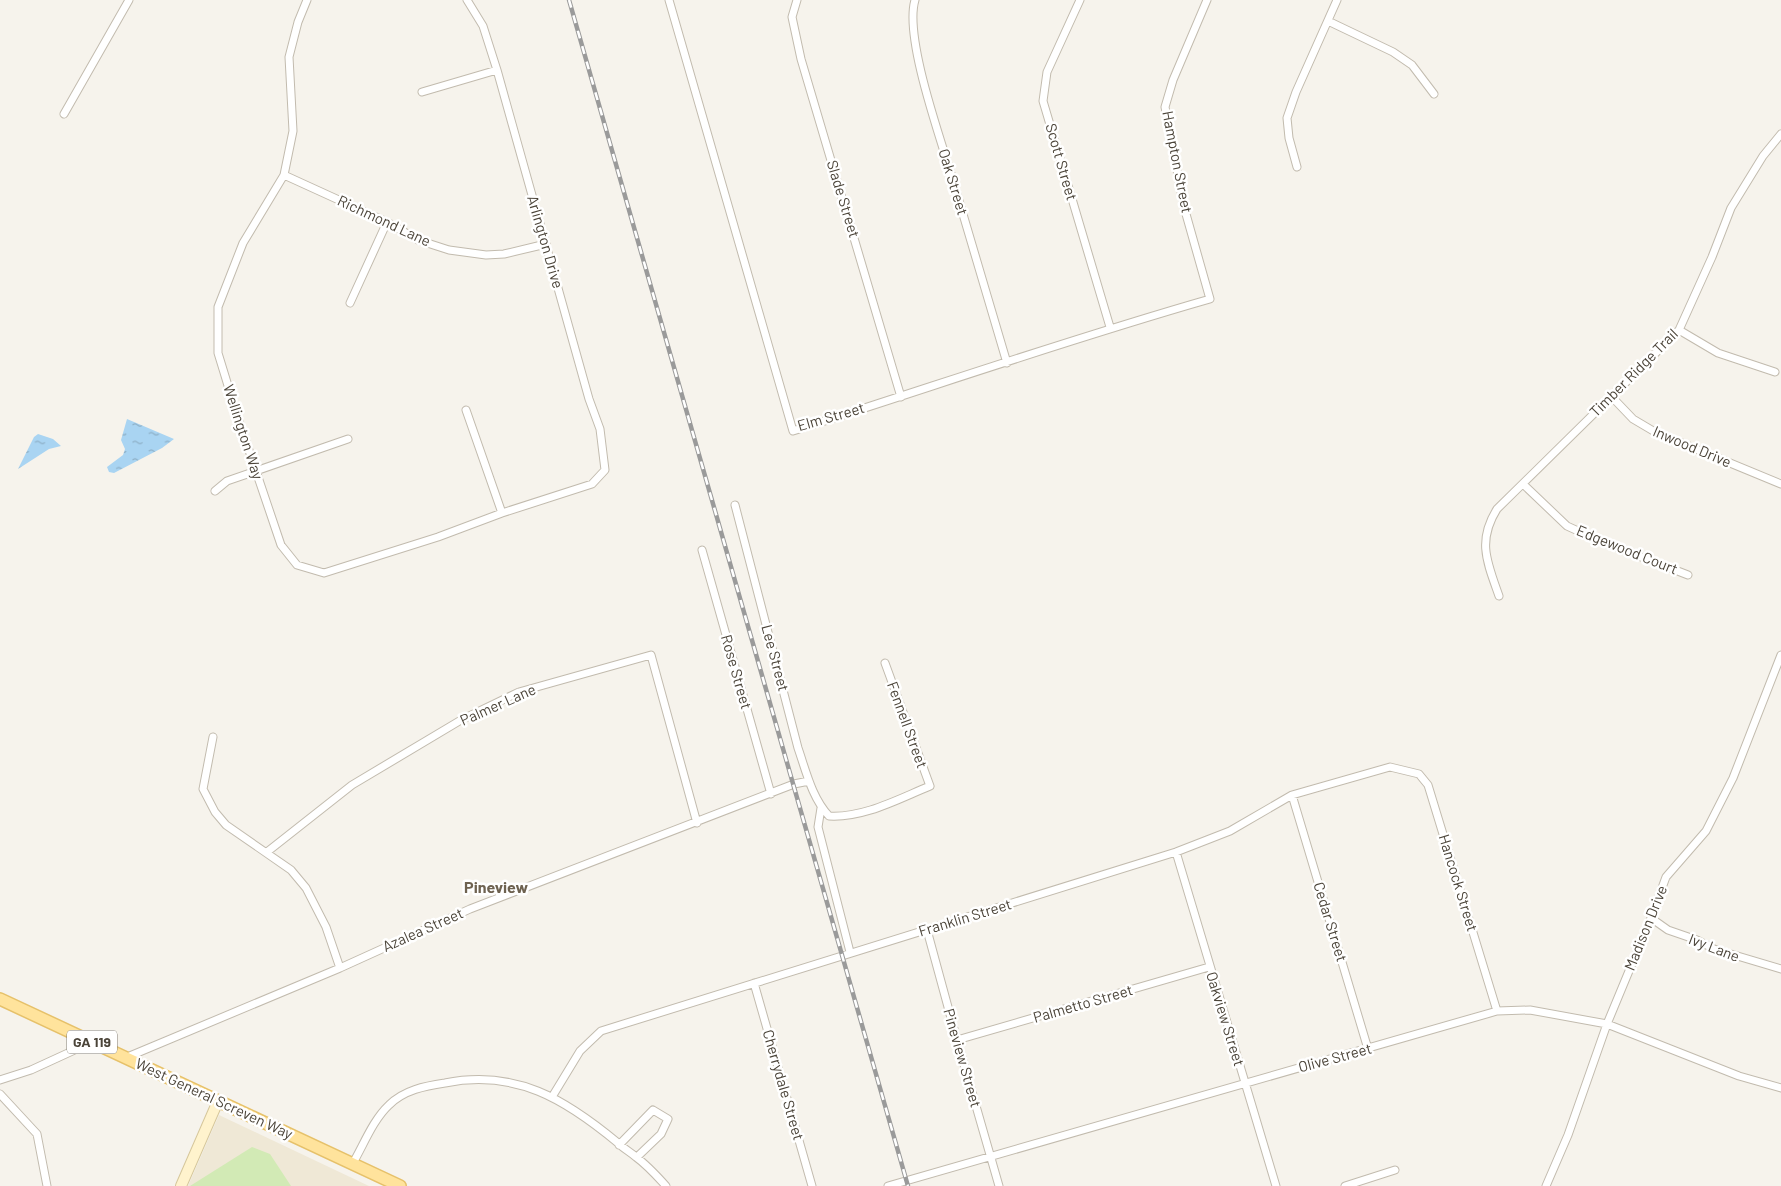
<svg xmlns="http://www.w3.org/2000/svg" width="1781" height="1186" font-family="Barlow,sans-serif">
	<defs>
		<pattern id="water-ripples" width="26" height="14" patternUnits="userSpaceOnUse" patternTransform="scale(1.25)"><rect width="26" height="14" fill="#a9d4f2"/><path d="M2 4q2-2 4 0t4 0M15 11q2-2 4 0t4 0" fill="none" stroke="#8caec5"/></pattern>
	</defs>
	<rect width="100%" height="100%" fill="#f6f3ec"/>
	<path fill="#efe8d6" d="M219,1115L369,1186H188Z"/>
	<path fill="#d2eab5" d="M252,1147L270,1154L291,1186H190Z"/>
	<path fill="url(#water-ripples)" d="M127,419L174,439L162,448L114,473L109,472L107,467L123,455L125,449L121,440Z
		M38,434L53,439L61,446L49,449L18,469L34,437Z"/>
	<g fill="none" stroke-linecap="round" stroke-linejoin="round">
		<g stroke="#c2bbae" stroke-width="9">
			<path id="street" d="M307,0L298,22L289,57L293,131L284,175L243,243L218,307V353L237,415L281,545L297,565L324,573L438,537L502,513L592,484L605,470L600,429L589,399L497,70L483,26L467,0
				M669,0L793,431C932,387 1070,339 1210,299L1184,207L1165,107L1173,80L1207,0
				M797,0L792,17L801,59L901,397
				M915,0C904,37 940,137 952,177C970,239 989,301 1007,363
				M1080,0L1047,72L1043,101L1110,327
				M1328,21L1393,52L1412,65L1434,94
				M422,92L497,70
				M64,114L129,0
				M1297,167L1289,138L1287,118L1296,92L1337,0
				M284,175L387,222L418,240L449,250L486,255L504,254L546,244
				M350,303L387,222
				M1679,330L1718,353L1775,372
				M1611,396L1633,419L1655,432L1781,484
				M466,410L502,513
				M1523,484L1567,526L1600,541L1688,575
				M215,491L227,481L348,439
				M735,505L798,748C806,771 812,798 829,816C864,818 898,799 930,786L885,663
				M702,550L771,794
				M1499,596C1487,562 1477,541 1497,509L1679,330L1712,257L1731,208L1763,156L1781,134
				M213,737L203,789L215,812L226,825L291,870L306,888L326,927L340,968
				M1292,795L1368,1049
				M821,808L818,827L850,952
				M267,852L352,785L461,720L519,692L651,655L697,823
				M1176,852L1276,1186
				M1651,918L1668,930L1697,940L1714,949L1781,969
				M927,930L957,1040L999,1186
				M754,983L812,1186
				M957,1040L1209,967
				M125,1058L340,968L470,909L794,784L809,781
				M0,1080L31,1070L92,1042
				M0,1094L37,1134L47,1186
				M552,1097L580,1051L601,1031L1176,852L1230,831L1292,795L1390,767L1419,774L1428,785L1497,1011
				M619,1145L653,1110L668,1119L661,1134L637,1157
				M353,1163C364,1144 373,1120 389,1105C404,1090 425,1086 445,1083C516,1069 565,1099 618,1143C623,1148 630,1152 636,1157C647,1165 657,1176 666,1186
				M888,1186L1497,1011L1530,1010L1607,1024L1739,1076L1781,1088
				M1345,1186L1395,1170
				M1546,1186L1568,1135L1607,1024L1651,918L1666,877L1706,831L1733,778L1781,655"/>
		</g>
		<g stroke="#d6c79b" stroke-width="12">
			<path id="secondary" d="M181,1186L218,1101"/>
		</g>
		<g stroke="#e6c16a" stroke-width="14">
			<path id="primary" d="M0,999L400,1186"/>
		</g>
		<use href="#street" stroke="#fff" stroke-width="7"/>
		<use href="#secondary" stroke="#fff3cd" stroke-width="10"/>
		<use href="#primary" stroke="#ffe39c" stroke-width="11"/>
		<g stroke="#9a9a9a" stroke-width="4.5">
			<path id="rail" d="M569,0L908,1186"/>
		</g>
		<use href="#rail" stroke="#fff" stroke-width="2.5" stroke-dasharray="8" stroke-linecap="butt"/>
	</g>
	<g text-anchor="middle" stroke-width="5" stroke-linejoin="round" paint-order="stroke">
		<rect fill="#fff" stroke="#817c74" stroke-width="1" x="67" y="1030.5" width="50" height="23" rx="4"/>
		<g font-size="14" font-weight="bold" fill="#4b4439">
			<text x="92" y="1047">GA 119</text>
		</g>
		<g font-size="15" fill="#4b4439" stroke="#fff">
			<text transform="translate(1061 162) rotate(74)" y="5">Scott Street</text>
			<text transform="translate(1177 162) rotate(79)" y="5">Hampton Street</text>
			<text transform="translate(953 182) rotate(73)" y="5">Oak Street</text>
			<text transform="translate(843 199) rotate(73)" y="5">Slade Street</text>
			<text transform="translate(384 221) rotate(25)" y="5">Richmond Lane</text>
			<text transform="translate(545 242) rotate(74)" y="5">Arlington Drive</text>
			<text transform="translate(1634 373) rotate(-45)" y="5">Timber Ridge Trail</text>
			<text transform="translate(831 417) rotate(-16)" y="5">Elm Street</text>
			<text transform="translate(243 432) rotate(72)" y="5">Wellington Way</text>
			<text transform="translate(1692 447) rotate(23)" y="5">Inwood Drive</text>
			<text transform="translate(1627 550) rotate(22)" y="5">Edgewood Court</text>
			<text transform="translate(775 658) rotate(75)" y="5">Lee Street</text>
			<text transform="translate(736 672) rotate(74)" y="5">Rose Street</text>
			<text transform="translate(498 705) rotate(-24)" y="5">Palmer Lane</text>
			<text transform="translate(907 725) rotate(70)" y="5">Fennell Street</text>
			<text transform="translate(1458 883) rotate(73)" y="5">Hancock Street</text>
			<text transform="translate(965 918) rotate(-17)" y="5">Franklin Street</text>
			<text transform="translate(1330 922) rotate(73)" y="5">Cedar Street</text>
			<text transform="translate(1646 928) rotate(-68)" y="5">Madison Drive</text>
			<text transform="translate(423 930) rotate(-24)" y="5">Azalea Street</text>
			<text transform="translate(1714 948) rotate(21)" y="5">Ivy Lane</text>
			<text transform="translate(1083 1004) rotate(-16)" y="5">Palmetto Street</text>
			<text transform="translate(1225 1019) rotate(73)" y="5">Oakview Street</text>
			<text transform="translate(962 1058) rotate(74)" y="5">Pineview Street</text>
			<text transform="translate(1335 1058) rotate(-15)" y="5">Olive Street</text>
			<text transform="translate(783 1085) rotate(74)" y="5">Cherrydale Street</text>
			<text transform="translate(214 1099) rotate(25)" y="5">West General Screven Way</text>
		</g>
		<g font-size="16" font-weight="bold" fill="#6e6250" stroke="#fff">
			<text x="496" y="893">Pineview</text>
		</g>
	</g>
</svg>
